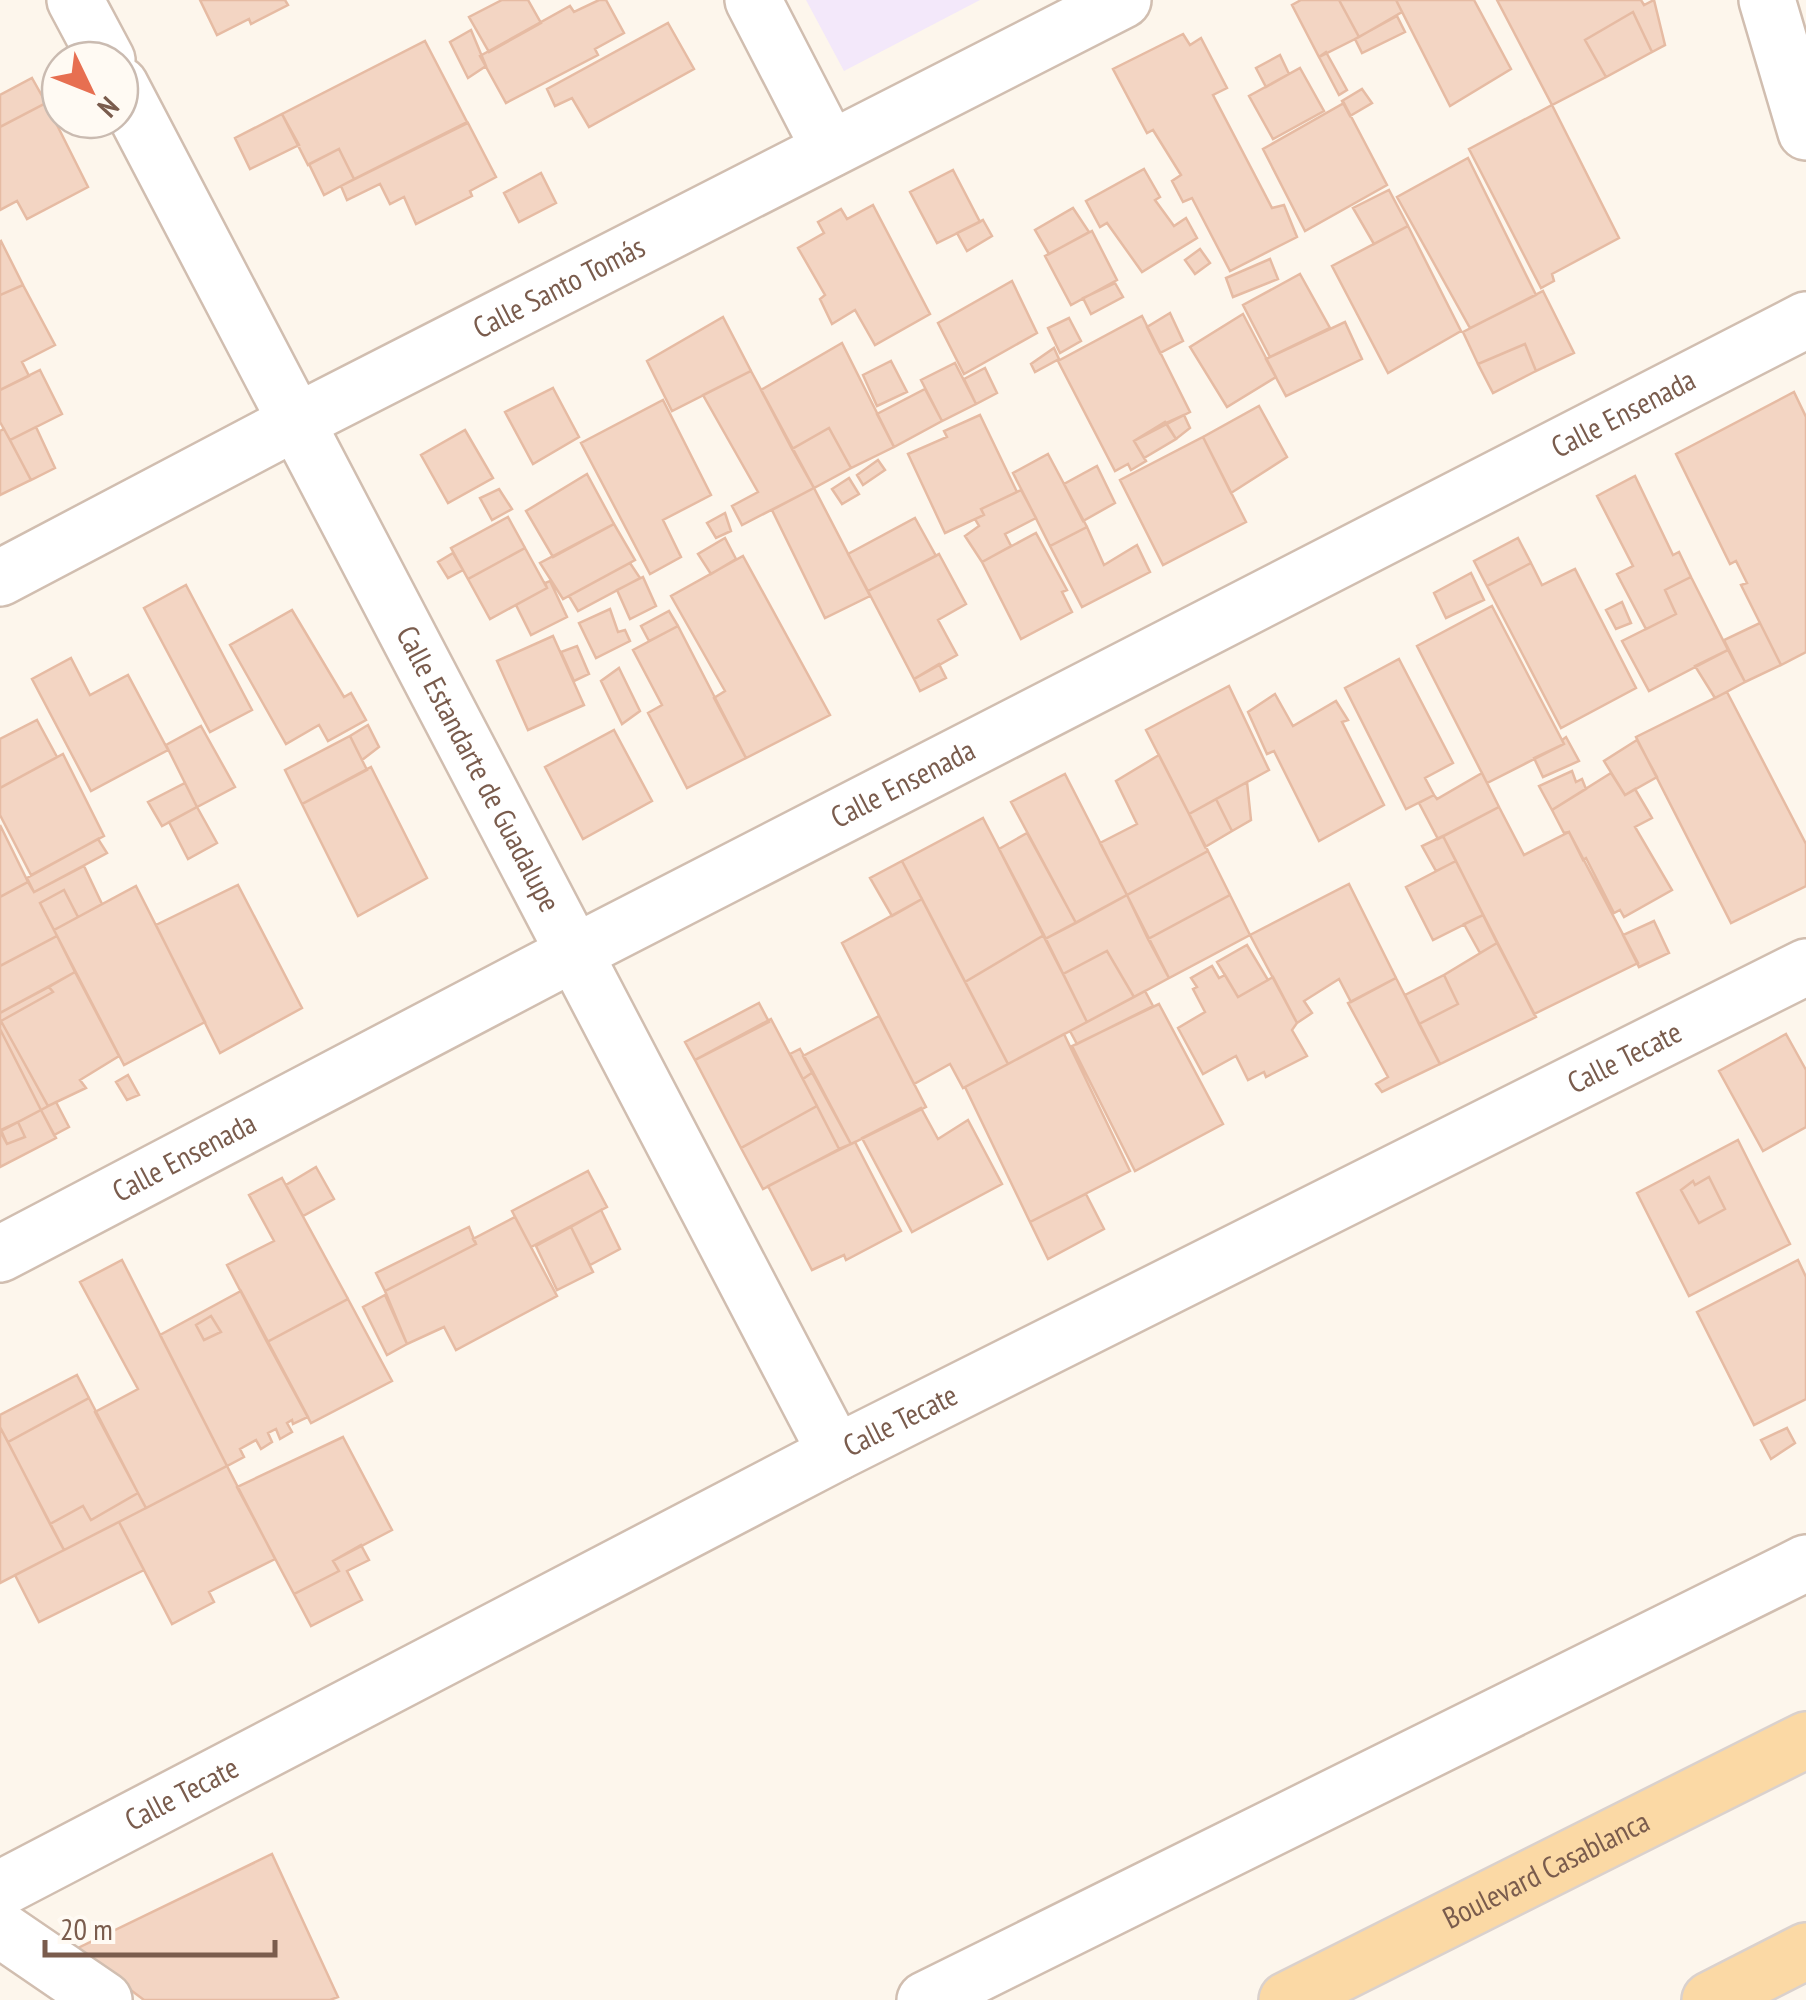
<svg xmlns="http://www.w3.org/2000/svg" width="1806" height="2000" font-family="'PT Sans Narrow',sans-serif">
	<rect width="100%" height="100%" fill="#fdf6ec"/>
	<path fill="#f3e8fa" d="M806,0H980L844,71Z"/>
	<path fill="#f3d5c3" stroke="#e6bba3" stroke-width="2.5" fill-rule="evenodd" d="M200,0H285L288,5L251,24L249,19L217,35Z
		M502,0H528L541,23L489,52L469,17Z
		M599,0H606L624,33L595,49L598,55L506,103L480,56L570,6L574,12Z
		M1301,0H1339L1359,37L1319,57L1292,5Z
		M1339,0H1396L1402,12L1359,37Z
		M1396,0H1474L1511,69L1450,106Z
		M1497,0H1641L1644,5L1654,0L1665,45L1652,52L1633,12L1585,40L1606,77L1552,105Z
		M1633,12L1652,52L1606,77L1585,40Z
		M1397,16L1405,32L1362,53L1355,39Z
		M668,23L694,69L589,127L572,98L555,106L547,89Z
		M471,30L486,66L468,78L450,42Z
		M1183,34L1190,45L1201,38L1227,88L1213,95L1272,208L1284,205L1297,237L1230,271L1192,198L1183,202L1172,181L1181,175L1153,130L1147,133L1113,69Z
		M425,41L467,122L354,179L339,149L308,165L282,114Z
		M1326,52L1347,90L1339,95L1319,57Z
		M1280,55L1289,74L1266,87L1256,68Z
		M1300,68L1324,111L1273,139L1249,96Z
		M32,78L46,103L0,127V95Z
		M1362,89L1372,103L1350,116L1342,101Z
		M46,103L88,187L27,219L17,201L0,210V127Z
		M1344,103L1387,185L1305,231L1263,149Z
		M1552,105L1619,238L1552,274L1554,281L1541,288L1469,149Z
		M282,114L299,145L250,169L235,138Z
		M468,123L496,177L470,191L472,196L416,224L404,197L390,204L380,184L347,200L341,186Z
		M339,149L354,179L324,195L309,164Z
		M1468,158L1536,295L1470,328L1397,197Z
		M1144,169L1160,197L1155,200L1174,226L1186,218L1197,238L1142,272L1107,223L1100,227L1086,201Z
		M953,170L980,222L937,243L910,192Z
		M541,173L556,203L519,222L504,193Z
		M1389,190L1408,226L1374,244L1353,208Z
		M873,205L930,314L875,345L855,310L832,324L820,299L825,295L798,248L824,233L818,222L841,209L847,219Z
		M1073,208L1089,232L1049,254L1035,230Z
		M983,220L992,236L967,251L957,233Z
		M1408,226L1461,331L1388,373L1332,266Z
		M1092,231L1117,280L1071,305L1045,256Z
		M1,241L23,285L0,295V242Z
		M1200,249L1210,263L1195,274L1185,260Z
		M1270,259L1278,279L1233,297L1226,278Z
		M1300,274L1330,328L1270,357L1243,305Z
		M1012,281L1037,333L964,374L938,323Z
		M1115,283L1123,297L1091,314L1083,298Z
		M23,285L55,345L22,362L29,376L0,390V295Z
		M1543,291L1574,353L1536,371L1525,344L1478,364L1463,332Z
		M1170,313L1183,341L1160,353L1147,327Z
		M1243,314L1276,377L1227,407L1190,347Z
		M1142,316L1190,412L1134,441L1146,461L1131,470L1128,464L1115,471L1058,361Z
		M723,317L751,371L672,411L647,361Z
		M1069,318L1081,341L1060,353L1048,328Z
		M1345,322L1362,359L1286,396L1266,359Z
		M842,343L894,447L851,468L829,428L792,449L761,390Z
		M1525,344L1536,371L1493,393L1478,364Z
		M1054,348L1059,359L1035,372L1031,364Z
		M891,361L907,392L877,406L863,375Z
		M955,363L976,404L942,421L921,380Z
		M985,368L997,393L976,404L964,379Z
		M40,370L62,414L10,440L0,422V390Z
		M751,371L814,488L742,525L732,506L758,492L703,395Z
		M553,388L579,437L533,464L505,412Z
		M925,389L942,421L894,447L877,414Z
		M1794,392L1806,417V652L1781,665L1741,585L1747,583L1736,561L1730,564L1676,454Z
		M663,400L711,495L663,520L681,557L650,574L581,443Z
		M1259,406L1287,457L1231,493L1203,437Z
		M980,415L1017,492L981,509L984,515L945,533L908,454L947,437L944,431Z
		M1184,415L1190,428L1176,439L1166,423Z
		M1165,422L1176,439L1144,458L1134,441Z
		M36,427L55,468L31,480L10,440Z
		M829,428L851,468L814,488L792,449Z
		M4,429L31,480L0,495V431Z
		M465,430L493,478L448,503L421,455Z
		M1203,437L1246,522L1163,565L1120,480Z
		M1048,454L1087,527L1050,546L1013,473Z
		M878,460L885,470L863,485L857,475Z
		M1097,466L1115,503L1083,521L1064,484Z
		M587,474L614,524L553,557L526,511Z
		M1635,476L1673,555L1679,552L1691,577L1665,590L1676,614L1646,629L1617,574L1633,566L1597,496Z
		M849,478L859,494L842,504L832,489Z
		M814,488L870,596L825,618L772,510Z
		M499,489L512,509L492,520L480,498Z
		M1021,490L1036,518L1005,534L1011,546L982,562L965,536L979,526L975,519L984,515L981,509Z
		M725,513L731,531L716,538L707,523Z
		M508,517L525,548L468,579L451,548Z
		M915,518L936,556L868,591L848,554Z
		M614,524L635,560L563,599L540,563Z
		M1087,527L1104,565L1137,545L1150,572L1082,607L1050,546Z
		M1036,533L1067,590L1062,592L1072,612L1021,639L982,562Z
		M725,538L736,559L711,574L698,554Z
		M1518,538L1531,563L1487,586L1474,561Z
		M525,548L547,588L490,619L468,579Z
		M453,553L463,570L448,578L438,562Z
		M939,554L966,604L938,620L957,655L914,679L868,591Z
		M743,556L830,715L746,758L714,698L725,691L671,596Z
		M630,563L640,578L578,611L569,596Z
		M1531,563L1542,585L1575,569L1636,688L1561,728L1487,586Z
		M1471,573L1484,600L1446,618L1434,593Z
		M643,577L656,606L630,619L617,590Z
		M1691,577L1728,650L1649,691L1622,641L1676,614L1665,590Z
		M550,581L567,617L531,635L516,605L547,588L545,583Z
		M186,585L252,710L210,732L144,608Z
		M1622,602L1631,623L1616,629L1606,610Z
		M1492,606L1564,744L1487,783L1417,646Z
		M610,609L618,632L625,630L630,641L596,658L579,623Z
		M292,610L344,697L351,693L366,720L328,741L319,725L286,744L230,645Z
		M669,611L678,626L649,641L641,626Z
		M1760,623L1781,665L1745,682L1724,640Z
		M678,626L746,758L687,788L648,713L662,705L633,650Z
		M553,636L584,705L528,730L497,661Z
		M577,646L589,674L574,681L561,652Z
		M1728,650L1745,682L1715,698L1695,666Z
		M71,658L90,695L128,675L168,750L91,791L32,679Z
		M1399,659L1453,763L1425,778L1434,795L1406,809L1345,688Z
		M939,664L946,678L920,691L914,679Z
		M619,668L640,711L622,724L601,681Z
		M1229,686L1269,770L1189,814L1146,730Z
		M1727,692L1806,844V886L1731,923L1636,737Z
		M1275,694L1293,726L1336,701L1348,720L1342,722L1384,805L1319,841L1274,751L1267,754L1248,712Z
		M37,720L57,757L0,788V739Z
		M368,725L379,747L362,760L350,736Z
		M201,726L235,787L197,807L166,745Z
		M614,730L652,801L583,839L545,767Z
		M350,736L367,770L302,804L285,770Z
		M1566,737L1579,761L1543,777L1534,758L1564,744L1562,740Z
		M1637,740L1657,777L1625,795L1604,761Z
		M63,754L104,836L31,875L0,815V788Z
		M1159,755L1208,851L1127,895L1100,843L1137,824L1116,781Z
		M371,767L427,878L358,916L302,804Z
		M1572,771L1576,782L1582,779L1586,789L1552,810L1539,786Z
		M1482,773L1499,807L1438,839L1419,803L1434,795L1437,799Z
		M1611,773L1625,795L1635,789L1648,811L1652,818L1635,827L1672,890L1624,917L1620,910L1614,913L1586,858L1583,860L1569,832L1564,833L1552,810Z
		M1065,774L1127,895L1076,923L1011,802Z
		M1247,782L1251,820L1232,831L1216,799Z
		M185,783L197,807L162,826L148,802Z
		M1216,799L1232,831L1205,847L1189,814Z
		M197,807L217,843L188,859L169,822Z
		M1499,807L1524,855L1569,832L1638,963L1534,1014L1443,836Z
		M983,818L1044,935L965,982L902,861Z
		M0,825L28,882L0,897Z
		M1027,833L1076,923L1045,939L999,849Z
		M1443,836L1456,861L1436,871L1422,846Z
		M98,839L107,853L34,892L27,878Z
		M1208,851L1230,895L1148,939L1127,895Z
		M902,861L922,899L892,916L870,878Z
		M1456,861L1483,915L1433,940L1406,887Z
		M84,866L102,904L78,917L64,890L40,903L57,936L0,966V897L28,882L34,892Z
		M1349,884L1396,978L1351,1002L1339,979L1304,1001L1312,1013L1297,1023L1250,935Z
		M238,885L302,1008L220,1053L156,925Z
		M136,886L205,1022L124,1065L54,930Z
		M64,890L78,917L54,930L40,903Z
		M1127,895L1169,978L1134,997L1107,951L1063,974L1045,939Z
		M1230,895L1250,935L1169,978L1148,939Z
		M922,899L1008,1064L963,1088L950,1064L914,1084L842,943Z
		M1483,915L1497,943L1480,953L1464,924Z
		M1654,921L1669,953L1639,967L1623,935Z
		M1044,935L1087,1022L1008,1064L965,982Z
		M57,936L75,972L0,1013V966Z
		M1497,943L1536,1017L1440,1064L1419,1024L1458,1004L1444,975Z
		M1247,945L1268,980L1238,997L1217,962Z
		M1107,951L1134,997L1087,1022L1063,974Z
		M1212,966L1219,978L1225,975L1238,997L1273,977L1297,1023L1292,1030L1307,1056L1266,1077L1264,1072L1248,1080L1236,1056L1203,1074L1178,1028L1205,1012L1193,989L1197,987L1191,978Z
		M75,972L119,1056L80,1080L86,1088L48,1106L1,1021L53,992L49,987Z
		M1444,975L1458,1004L1419,1024L1405,995Z
		M1396,978L1440,1064L1382,1092L1376,1084L1388,1077L1348,1003Z
		M49,987L53,992L1,1021L48,1106L41,1110L0,1029V1013Z
		M1145,991L1153,1006L1077,1044L1070,1031Z
		M759,1003L769,1022L695,1060L685,1042Z
		M1159,1004L1223,1124L1135,1171L1072,1046Z
		M879,1016L926,1107L851,1144L803,1056Z
		M771,1019L817,1106L741,1148L695,1060Z
		M0,1029L41,1110L1,1131L0,1129Z
		M1064,1034L1130,1171L1030,1222L965,1087Z
		M1786,1034L1806,1070V1127L1763,1151L1719,1071Z
		M800,1049L813,1072L803,1079L790,1054Z
		M813,1072L851,1144L839,1149L803,1079Z
		M128,1075L139,1095L127,1100L116,1082Z
		M56,1102L69,1127L54,1135L41,1110Z
		M817,1106L839,1149L763,1189L741,1148Z
		M921,1108L938,1139L968,1120L1002,1184L912,1232L862,1138Z
		M41,1110L56,1138L0,1167V1131L7,1144L25,1137L18,1122Z
		M18,1122L25,1137L7,1144L1,1130Z
		M1738,1140L1790,1244L1689,1296L1637,1193ZM1709,1177L1725,1209L1699,1223L1681,1190L1693,1181L1695,1185Z
		M855,1142L901,1231L846,1260L844,1255L812,1270L768,1186Z
		M316,1167L334,1199L303,1216L286,1185Z
		M588,1171L607,1207L531,1247L512,1211Z
		M1709,1177L1725,1209L1699,1223L1681,1190L1693,1181L1695,1185Z
		M282,1178L348,1299L267,1342L227,1265L274,1241L249,1195Z
		M1086,1194L1104,1229L1048,1259L1030,1222Z
		M601,1210L620,1249L590,1265L571,1227Z
		M515,1217L557,1296L456,1350L444,1327L407,1344L385,1291L476,1244L473,1239Z
		M469,1227L476,1244L385,1291L376,1273Z
		M571,1227L593,1272L557,1290L536,1246Z
		M122,1260L227,1466L146,1508L95,1412L138,1389L80,1282Z
		M1798,1260L1806,1277V1399L1754,1425L1697,1312Z
		M241,1291L308,1417L293,1424L292,1420L287,1423L292,1432L280,1439L276,1429L268,1433L272,1442L261,1449L256,1440L240,1449L244,1457L227,1466L160,1335ZM211,1316L221,1332L204,1340L196,1325Z
		M385,1295L407,1344L387,1355L363,1307Z
		M348,1299L392,1381L311,1423L267,1342Z
		M211,1316L221,1332L204,1340L196,1325Z
		M77,1375L89,1398L8,1442L0,1427V1415Z
		M89,1398L138,1493L91,1520L83,1506L50,1524L8,1442Z
		M0,1427L64,1550L0,1583Z
		M1787,1428L1795,1443L1771,1459L1761,1440Z
		M343,1437L392,1530L333,1561L339,1571L294,1594L237,1487Z
		M227,1466L275,1559L209,1592L214,1602L172,1624L119,1522Z
		M138,1493L146,1508L64,1550L50,1524L83,1506L91,1520Z
		M119,1522L144,1570L39,1622L15,1575Z
		M361,1545L369,1560L347,1571L362,1600L311,1626L294,1594L339,1571L333,1561Z
		M272,1854L338,1997L330,2000H144L76,1949Z"/>
	<g fill="none" stroke-linecap="round" stroke-linejoin="round">
		<g stroke="#d1beb0" stroke-width="60">
			<g id="minor">
				<path d="M75,0L107,60"/>
				<path d="M753,0L830,149"/>
				<path d="M1767,0L1806,132"/>
				<path id="s1" d="M120,85L836,1453"/>
				<path id="s2" d="M0,578L296,422L1123,0"/>
				<path id="s3" d="M0,1254L574,953L1806,320"/>
				<path id="s4" d="M0,1889L836,1453L1806,967"/>
				<path d="M0,1929L104,2000"/>
				<path d="M925,2000L1806,1563"/>
			</g>
		</g>
		<g stroke="#dad1cd" stroke-width="60">
			<g id="major">
				<path id="s5" d="M1287,2000L1806,1740"/>
				<path d="M1710,2000L1806,1951"/>
			</g>
		</g>
		<use href="#minor" stroke="#fff" stroke-width="55"/>
		<use href="#major" stroke="#fbd9a5" stroke-width="55"/>
	</g>
	<g text-anchor="middle" stroke-width="8" stroke-linejoin="round" paint-order="stroke">
		<g font-size="30" fill="#7a5c4d" stroke="#fffaf3">
			<text dy="10" stroke="none"><textPath href="#s2" startOffset="630">Calle Santo Tomás</textPath></text>
			<text dy="10" stroke="none"><textPath href="#s3" startOffset="1828">Calle Ensenada</textPath></text>
			<text dy="10" stroke="none"><textPath href="#s1" startOffset="772">Calle Estandarte de Guadalupe</textPath></text>
			<text dy="10" stroke="none"><textPath href="#s3" startOffset="1018">Calle Ensenada</textPath></text>
			<text dy="10" stroke="none"><textPath href="#s4" startOffset="1825">Calle Tecate</textPath></text>
			<text dy="10" stroke="none"><textPath href="#s3" startOffset="208">Calle Ensenada</textPath></text>
			<text dy="10" stroke="none"><textPath href="#s4" startOffset="1015">Calle Tecate</textPath></text>
			<text dy="10" stroke="none"><textPath href="#s4" startOffset="205">Calle Tecate</textPath></text>
			<text dy="10" stroke="none"><textPath href="#s5" startOffset="290">Boulevard Casablanca</textPath></text>
		</g>
	</g>
	<g transform="translate(90 90) rotate(133)"><circle r="48" fill="#fffaf3" stroke="#cabbb1" stroke-width="2.5"/>
	<path d="M0-8L18 38L0 25L-18 38Z" fill="#e76f51"/>
	<text y="-15" font-size="28" font-weight="bold" text-anchor="middle" fill="#7a5c4d">N</text>
	</g>
	<path d="M45 1940v15h230v-15" fill="none" stroke="#7a5c4d" stroke-width="5"/>
	<text x="60" y="1940" font-size="30" fill="#7a5c4d" stroke="#fffaf3" stroke-width="8" paint-order="stroke">20 m</text>
</svg>
